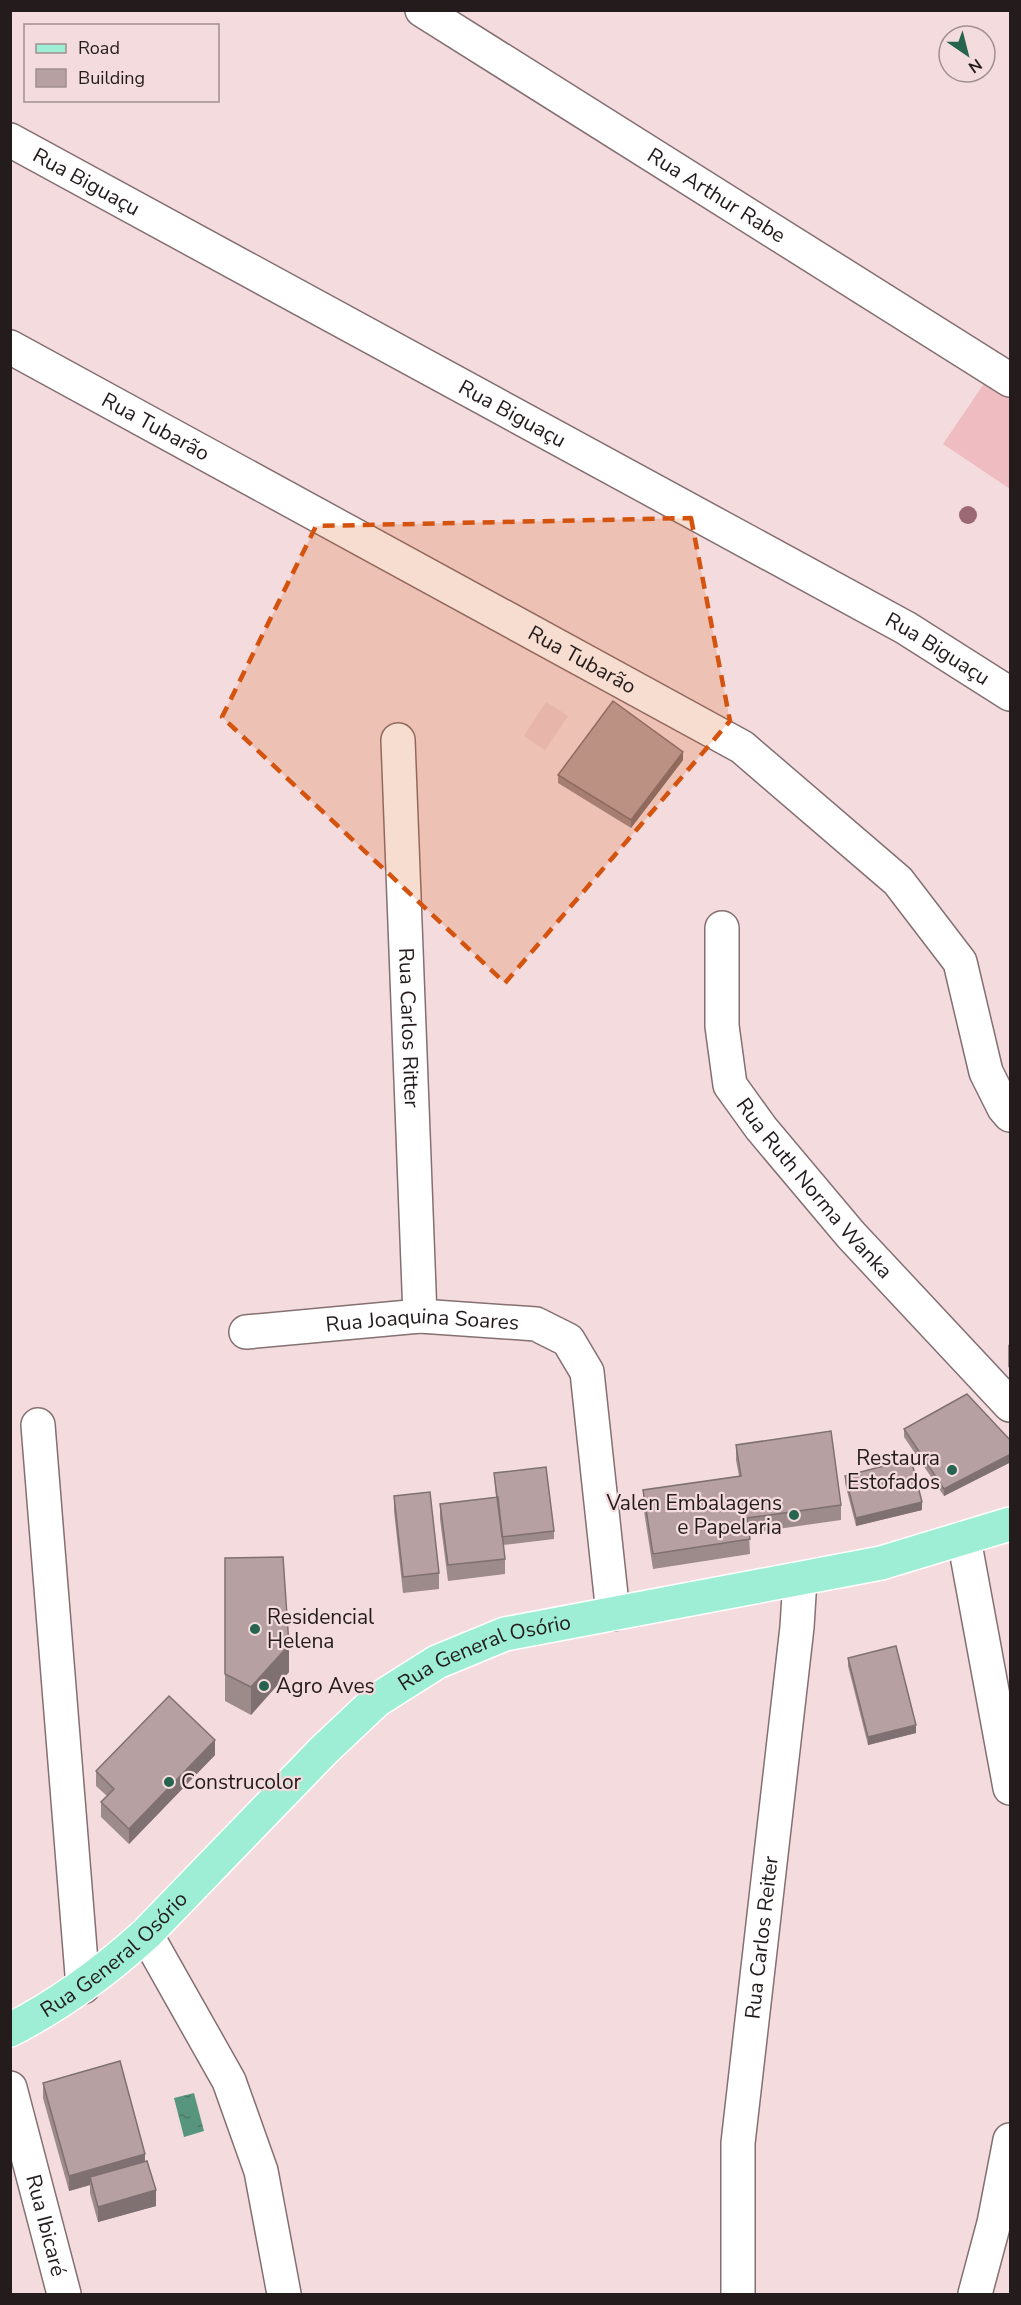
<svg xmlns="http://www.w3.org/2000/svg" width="1021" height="2305" font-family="'Nunito Sans',sans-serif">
	<defs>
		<pattern id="water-ripples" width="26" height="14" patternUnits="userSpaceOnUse" patternTransform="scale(1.5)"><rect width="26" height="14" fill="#58957f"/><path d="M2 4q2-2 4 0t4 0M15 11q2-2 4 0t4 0" fill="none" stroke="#497967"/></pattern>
	</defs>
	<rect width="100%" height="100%" fill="#f4dcde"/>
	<path fill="#edcdd0" d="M546,702L568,716L545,750L524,736Z"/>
	<path fill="#efbcc1" d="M985,382L1010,398V489L943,444Z"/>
	<path fill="url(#water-ripples)" d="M194,2093L204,2131L184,2137L174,2098Z"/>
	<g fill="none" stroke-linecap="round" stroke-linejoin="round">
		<g stroke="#846f71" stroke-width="36">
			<g id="minor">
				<path id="s1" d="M422,10L1010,380"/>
				<path id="s2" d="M10,140L906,628L1010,694"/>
				<path id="s3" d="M10,347L742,747L898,881L960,962L986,1072L1004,1108L1010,1115"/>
				<path id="s4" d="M398,740L420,1316"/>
				<path id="s5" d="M722,928V1026L730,1085L761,1128L851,1235L1010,1405"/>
				<path id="s6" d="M246,1332L420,1316L536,1324L568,1340L587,1372L613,1614"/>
				<path d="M38,1425L83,1987"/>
				<path d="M964,1539L1010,1788"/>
				<path d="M146,1934L229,2081L261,2171L284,2294"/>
				<path id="s7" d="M10,2088L64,2294"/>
				<path id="s8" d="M738,2294V2143L797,1627L800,1579"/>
				<path d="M975,2294L994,2223L1010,2140"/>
			</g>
		</g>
		<g stroke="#fff" stroke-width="36">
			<g id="primary">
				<path id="s9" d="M10,2030C61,2004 104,1972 146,1934L324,1750L377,1700L437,1662L505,1634L881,1563L1010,1524"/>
			</g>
		</g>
		<use href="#minor" stroke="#fff" stroke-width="33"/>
		<use href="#primary" stroke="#9deed4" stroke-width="33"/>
	</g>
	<circle fill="#9b6974" cx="968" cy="515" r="9"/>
	<path fill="#9d8a8b" d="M683,760L631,828L558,783V775Z
		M1011,1343V1369L1008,1367V1345Z
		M904,1429L1011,1441V1462L944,1496L904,1437Z
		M736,1445L841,1505V1520L749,1533L750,1554L653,1569L643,1505V1490L739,1476L736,1460Z
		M494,1473L554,1531V1539L503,1545L505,1559V1574L448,1581L440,1519V1504L496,1497Z
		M845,1476L922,1510L856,1526L845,1483Z
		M394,1496L439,1573V1589L403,1593L394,1511Z
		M225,1558L289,1672L251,1715L225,1701Z
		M848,1658L916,1733L868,1745L848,1666Z
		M215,1755L129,1844L101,1817V1802L107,1796L96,1786V1771Z
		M43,2083L145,2162L156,2206L98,2222L90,2193V2185L69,2191L43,2098Z"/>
	<path fill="#7f7071" d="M683,752V760L631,828V820Z
		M1011,1454V1462L944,1496V1489Z
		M922,1502V1510L856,1526V1518Z
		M289,1645V1672L251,1715V1687Z
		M916,1725V1733L868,1745V1737Z
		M215,1740V1755L129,1844V1829Z
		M145,2154V2169L90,2177V2185L69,2191V2176Z
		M156,2190V2206L98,2222V2207Z"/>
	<path fill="#b6a0a2" stroke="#7f7071" stroke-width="1.5" d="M613,701L683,752L631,820L558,775Z
		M967,1394L1011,1441V1454L944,1489L904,1429Z
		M831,1431L841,1505L747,1518L750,1539L653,1554L643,1490L741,1476L736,1445Z
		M911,1459L922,1502L856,1518L845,1476Z
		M546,1467L554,1531L502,1537L494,1473Z
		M430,1492L439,1573L403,1577L394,1496Z
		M498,1497L505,1559L448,1565L440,1504Z
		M283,1557L289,1645L251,1687L225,1674V1558Z
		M896,1646L916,1725L868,1737L848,1658Z
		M169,1696L215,1740L129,1829L101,1802L114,1789L96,1771Z
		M120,2061L145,2154L69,2176L43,2083Z
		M147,2161L156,2190L98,2207L90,2177Z"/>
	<path fill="#d4530e" fill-opacity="0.2" stroke="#d4530e" stroke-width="4.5" stroke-dasharray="12 8" stroke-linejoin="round" d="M691,518L730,721L505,983L222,717L316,526Z"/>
	<g fill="#266450" stroke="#f4dcde" stroke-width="2">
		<circle cx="952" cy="1470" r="6"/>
		<circle cx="794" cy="1515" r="6"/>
		<circle cx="255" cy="1629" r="6"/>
		<circle cx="264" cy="1686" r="6"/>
		<circle cx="169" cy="1782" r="6"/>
	</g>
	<g text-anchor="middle" stroke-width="4.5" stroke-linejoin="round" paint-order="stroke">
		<g font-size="21" fill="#241c1c" stroke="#f4dcde">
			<text dy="7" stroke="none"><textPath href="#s2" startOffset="87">Rua Biguaçu</textPath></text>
			<text dy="7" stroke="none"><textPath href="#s1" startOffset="348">Rua Arthur Rabe</textPath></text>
			<text dy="7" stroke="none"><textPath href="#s2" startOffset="572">Rua Biguaçu</textPath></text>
			<text dy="7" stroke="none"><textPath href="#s3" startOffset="166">Rua Tubarão</textPath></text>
			<text dy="7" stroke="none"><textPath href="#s2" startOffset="1058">Rua Biguaçu</textPath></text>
			<text dy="7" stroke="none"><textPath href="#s3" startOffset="652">Rua Tubarão</textPath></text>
			<text dy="7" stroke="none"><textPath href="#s4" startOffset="288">Rua Carlos Ritter</textPath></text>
			<text dy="7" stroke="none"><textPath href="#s5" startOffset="291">Rua Ruth Norma Wanka</textPath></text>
			<text dy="7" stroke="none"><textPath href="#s6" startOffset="177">Rua Joaquina Soares</textPath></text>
			<text dy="7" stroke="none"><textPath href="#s9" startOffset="615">Rua General Osório</textPath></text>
			<text dy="7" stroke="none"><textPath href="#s8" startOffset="358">Rua Carlos Reiter</textPath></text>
			<text dy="7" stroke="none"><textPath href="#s9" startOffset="129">Rua General Osório</textPath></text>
			<text dy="7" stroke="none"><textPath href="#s7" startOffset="142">Rua Ibicaré</textPath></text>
		</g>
		<g font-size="21" fill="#241c1c" stroke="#f4dcde" text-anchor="start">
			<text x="940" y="1465" text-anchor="end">Restaura<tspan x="940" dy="24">Estofados</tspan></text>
			<text x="782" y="1510" text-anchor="end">Valen Embalagens<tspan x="782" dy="24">e Papelaria</tspan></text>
			<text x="267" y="1624">Residencial<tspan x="267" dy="24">Helena</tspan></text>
			<text x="276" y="1693">Agro Aves</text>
			<text x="181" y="1789">Construcolor</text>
		</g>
	</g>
	<rect width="1021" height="2305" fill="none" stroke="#241c1c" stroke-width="24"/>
	<rect x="24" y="24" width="195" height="78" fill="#f4dcde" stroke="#a18f90" stroke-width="1.5"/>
	<rect x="36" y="44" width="30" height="9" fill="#9deed4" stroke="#a18f90" stroke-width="1.5"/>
	<text x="78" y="54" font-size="18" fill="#241c1c">Road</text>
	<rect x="36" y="69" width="30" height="18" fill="#b6a0a2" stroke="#a18f90" stroke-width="1.5"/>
	<text x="78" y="84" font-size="18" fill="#241c1c">Building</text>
	<g transform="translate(967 54) rotate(145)"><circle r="28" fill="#f4dcde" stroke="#a18f90" stroke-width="1.5"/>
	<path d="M0-4.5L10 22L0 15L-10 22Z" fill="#266450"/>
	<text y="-9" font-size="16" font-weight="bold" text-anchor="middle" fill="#241c1c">N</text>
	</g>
</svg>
